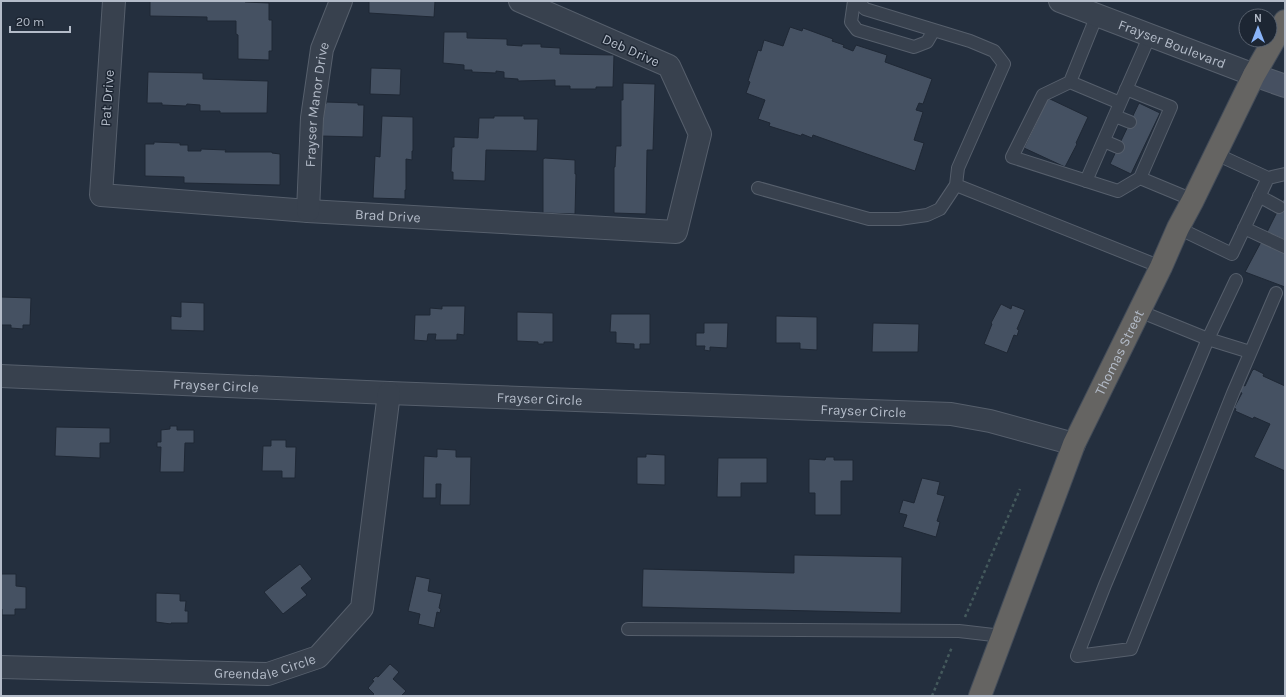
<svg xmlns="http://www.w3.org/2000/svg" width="1286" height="697" font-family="Karla,sans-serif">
	<rect width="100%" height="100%" fill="#242f3e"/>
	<path fill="#455162" stroke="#1f2835" d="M150,1H245V2L269,3V20H272V51H269V60L238,59V35L236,34V21H207V17L150,16Z
		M369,1H435L434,17L369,13Z
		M790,27L802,31L803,28L833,39L832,41L844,45L843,47L853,51L856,45L887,55L885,62L932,79L923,104L919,103L916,110L923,112L914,140L924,143L915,171L813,135L812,138L802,134L801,136L769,126L770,123L758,119L765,100L746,93L750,82L748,81L758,50L761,51L764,40L783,46Z
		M444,32H467V38L507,39V45L522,46V44H541V47L560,48V54L614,55L613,87H596V89H570V86H555V80L518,81V79L504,78V72L496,71V73L472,72V70H464V65L443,63Z
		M371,68L401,69L400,95L370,94Z
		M148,72L203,73V79L268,81L267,113H220V111H200V105L187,104L186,106L162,105V103H147Z
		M623,83L655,84L653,150H647L646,214L614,213V167H615L616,146H621V100H623Z
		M1048,98L1088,117L1076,143L1077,144L1065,167L1024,148Z
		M326,102L358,103V105H364L363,137L321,136V104H326Z
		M1139,103L1160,113L1131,174L1110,164Z
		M382,116L413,117V151H412V160L406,159V190H405V199L373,198L375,156L380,157Z
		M494,116H524V119H538L537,151L486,150L485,181L453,180V172H451L452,147H454V137L478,138L479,118H494Z
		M154,142L180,143V145H188V151H201V149L226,150L225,152H272V153L280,154V185L184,183V177L145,176V144H154Z
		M545,158L575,160V174H576L575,214L543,213V159Z
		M1285,196V240L1267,232Z
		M1261,242L1285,253V287L1245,272Z
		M1,297L31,298L30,325H23V329L11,328V325H1Z
		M181,302L204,303V331L171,330V316L181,317Z
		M1001,304L1011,309L1012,305L1025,310L1017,329L1019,330L1017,336L1014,335L1007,353L984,344L992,324L991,323Z
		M442,306H465L464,335L457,334V340H435L436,334H428L427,341L414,340L415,315H430V308L442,309Z
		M517,312L553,313V342H544V344H538V342L517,341Z
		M611,314H650V344H640V349H634V344L616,343V332H610Z
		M776,316L817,317V350L800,349V343H776Z
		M704,323H728L727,348L710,347V351L704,350L705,346H696V333H704Z
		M873,323L919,324L918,352H872Z
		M1254,369L1264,374L1263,376L1285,386V471L1254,457L1270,424L1254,417L1253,419L1235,411L1236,409L1234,408L1242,393L1239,392L1242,385L1245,386L1252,371Z
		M170,426H177V430H194V443H185L184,472H160L161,447H157V442H161V430L170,429Z
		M56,427L110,428V443H100V458L55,456Z
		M271,440H286V447H296L295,478H282V471H262L263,446H271Z
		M437,449L456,450V457H471L470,505H440L441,484H436V498H423L424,456L437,457Z
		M646,454L665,455V485L637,484V457H646Z
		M826,457H834V460H853V481H841V515H815V493H809V459L825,460Z
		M718,458H767V483H741V497H717Z
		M922,478L940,482L937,494L945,496L937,521L940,522L936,537L903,527L907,515L899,513L903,500L914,503Z
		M794,555L902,557L901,613L642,607L643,569L794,573Z
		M300,564L312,579L301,588L307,595L283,614L264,592Z
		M1,574H16V586L26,587V609H15V615H2V609H1Z
		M416,576L430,579L428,591L442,594L439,608L441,609L440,613L437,612L434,628L418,624L420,614L408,611Z
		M156,593L180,594V601H186L185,611H188V623H171V624L156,622Z
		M390,664L399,672L393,679L406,691L401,696H372L374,694L368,688L374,681L372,680L376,676L378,677Z"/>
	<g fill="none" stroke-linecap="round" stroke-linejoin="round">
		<g stroke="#565f6c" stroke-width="14">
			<path id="service" d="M854,1L851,22L857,30L914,47L927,42L934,30
				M858,1L865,9L970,41L994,51L1004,64L958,168L956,185L1161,267
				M1097,15L1070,82L1043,95L1012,157L1118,191L1140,178L1193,200
				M1070,82L1120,103
				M1126,89L1171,107L1140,178
				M1115,116L1130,122
				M1104,141L1118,147
				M1268,178L1285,174
				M1086,181L1150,35
				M758,188L869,219H899L927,215L940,209L956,185
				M1259,196L1279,207
				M1178,228L1232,254L1268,178L1216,154
				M1244,228L1285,247
				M1139,311L1208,339L1236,280
				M1250,352L1208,339L1105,585L1077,656L1131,649L1233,393L1276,293
				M628,629L959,631L1002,636"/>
		</g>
		<g stroke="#565f6c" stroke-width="24">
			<g id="minor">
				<path id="s1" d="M114,1L101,195L308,211L676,232L700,134L669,66L520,1"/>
				<path id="s2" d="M1060,1L1254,75"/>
				<path id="s3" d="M308,211L312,118L322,49L341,1"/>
				<path id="s4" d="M1,376L389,393L951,414L990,421L1074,444"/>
				<path id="s5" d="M1,667L268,674L318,657L362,608L389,393"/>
			</g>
		</g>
		<g stroke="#565f6c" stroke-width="24">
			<path id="secondary" d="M1254,75L1285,86"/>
		</g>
		<g stroke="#434c59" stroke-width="24">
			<g id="trunk">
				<path id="s6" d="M980,696L1074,444L1161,267L1178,228L1193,200L1254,75L1285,21"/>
			</g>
		</g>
		<path stroke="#44595c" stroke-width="2.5" stroke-dasharray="3 3" stroke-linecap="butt" d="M965,617L1020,489
			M932,696L952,647"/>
		<use href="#service" stroke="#38414e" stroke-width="12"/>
		<use href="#minor" stroke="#38414e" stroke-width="22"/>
		<use href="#secondary" stroke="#465061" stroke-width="22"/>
		<use href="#trunk" stroke="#656462" stroke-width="22"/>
	</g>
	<g text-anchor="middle" stroke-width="3" stroke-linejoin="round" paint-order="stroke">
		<g font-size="14" fill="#b4bcc9" stroke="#1d2633">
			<text dy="5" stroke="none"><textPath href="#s2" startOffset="120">Frayser Boulevard</textPath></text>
			<text transform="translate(631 50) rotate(24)" y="5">Deb Drive</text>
			<text transform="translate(107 98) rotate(-86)" y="5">Pat Drive</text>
			<text dy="5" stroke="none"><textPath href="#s3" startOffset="107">Frayser Manor Drive</textPath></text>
			<text dy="5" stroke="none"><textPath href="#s1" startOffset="482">Brad Drive</textPath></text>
			<text dy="5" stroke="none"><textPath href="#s6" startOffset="371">Thomas Street</textPath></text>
			<text dy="5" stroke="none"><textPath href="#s4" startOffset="215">Frayser Circle</textPath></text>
			<text dy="5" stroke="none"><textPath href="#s4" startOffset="539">Frayser Circle</textPath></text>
			<text dy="5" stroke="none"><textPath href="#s4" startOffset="863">Frayser Circle</textPath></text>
			<text dy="5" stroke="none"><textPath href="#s5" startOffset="265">Greendale Circle</textPath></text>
		</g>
	</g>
	<rect width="1286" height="697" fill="none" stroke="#b4bcc9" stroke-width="4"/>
	<g transform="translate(1258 28)"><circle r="19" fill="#1d2633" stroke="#59626f"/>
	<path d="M0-3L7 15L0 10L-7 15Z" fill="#8ab4f8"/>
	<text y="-6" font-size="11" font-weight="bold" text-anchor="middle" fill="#b4bcc9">N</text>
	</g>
	<path d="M10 26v6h60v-6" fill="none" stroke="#b4bcc9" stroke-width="2"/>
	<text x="16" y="26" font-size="12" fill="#b4bcc9" stroke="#1d2633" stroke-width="3" paint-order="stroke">20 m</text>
</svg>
